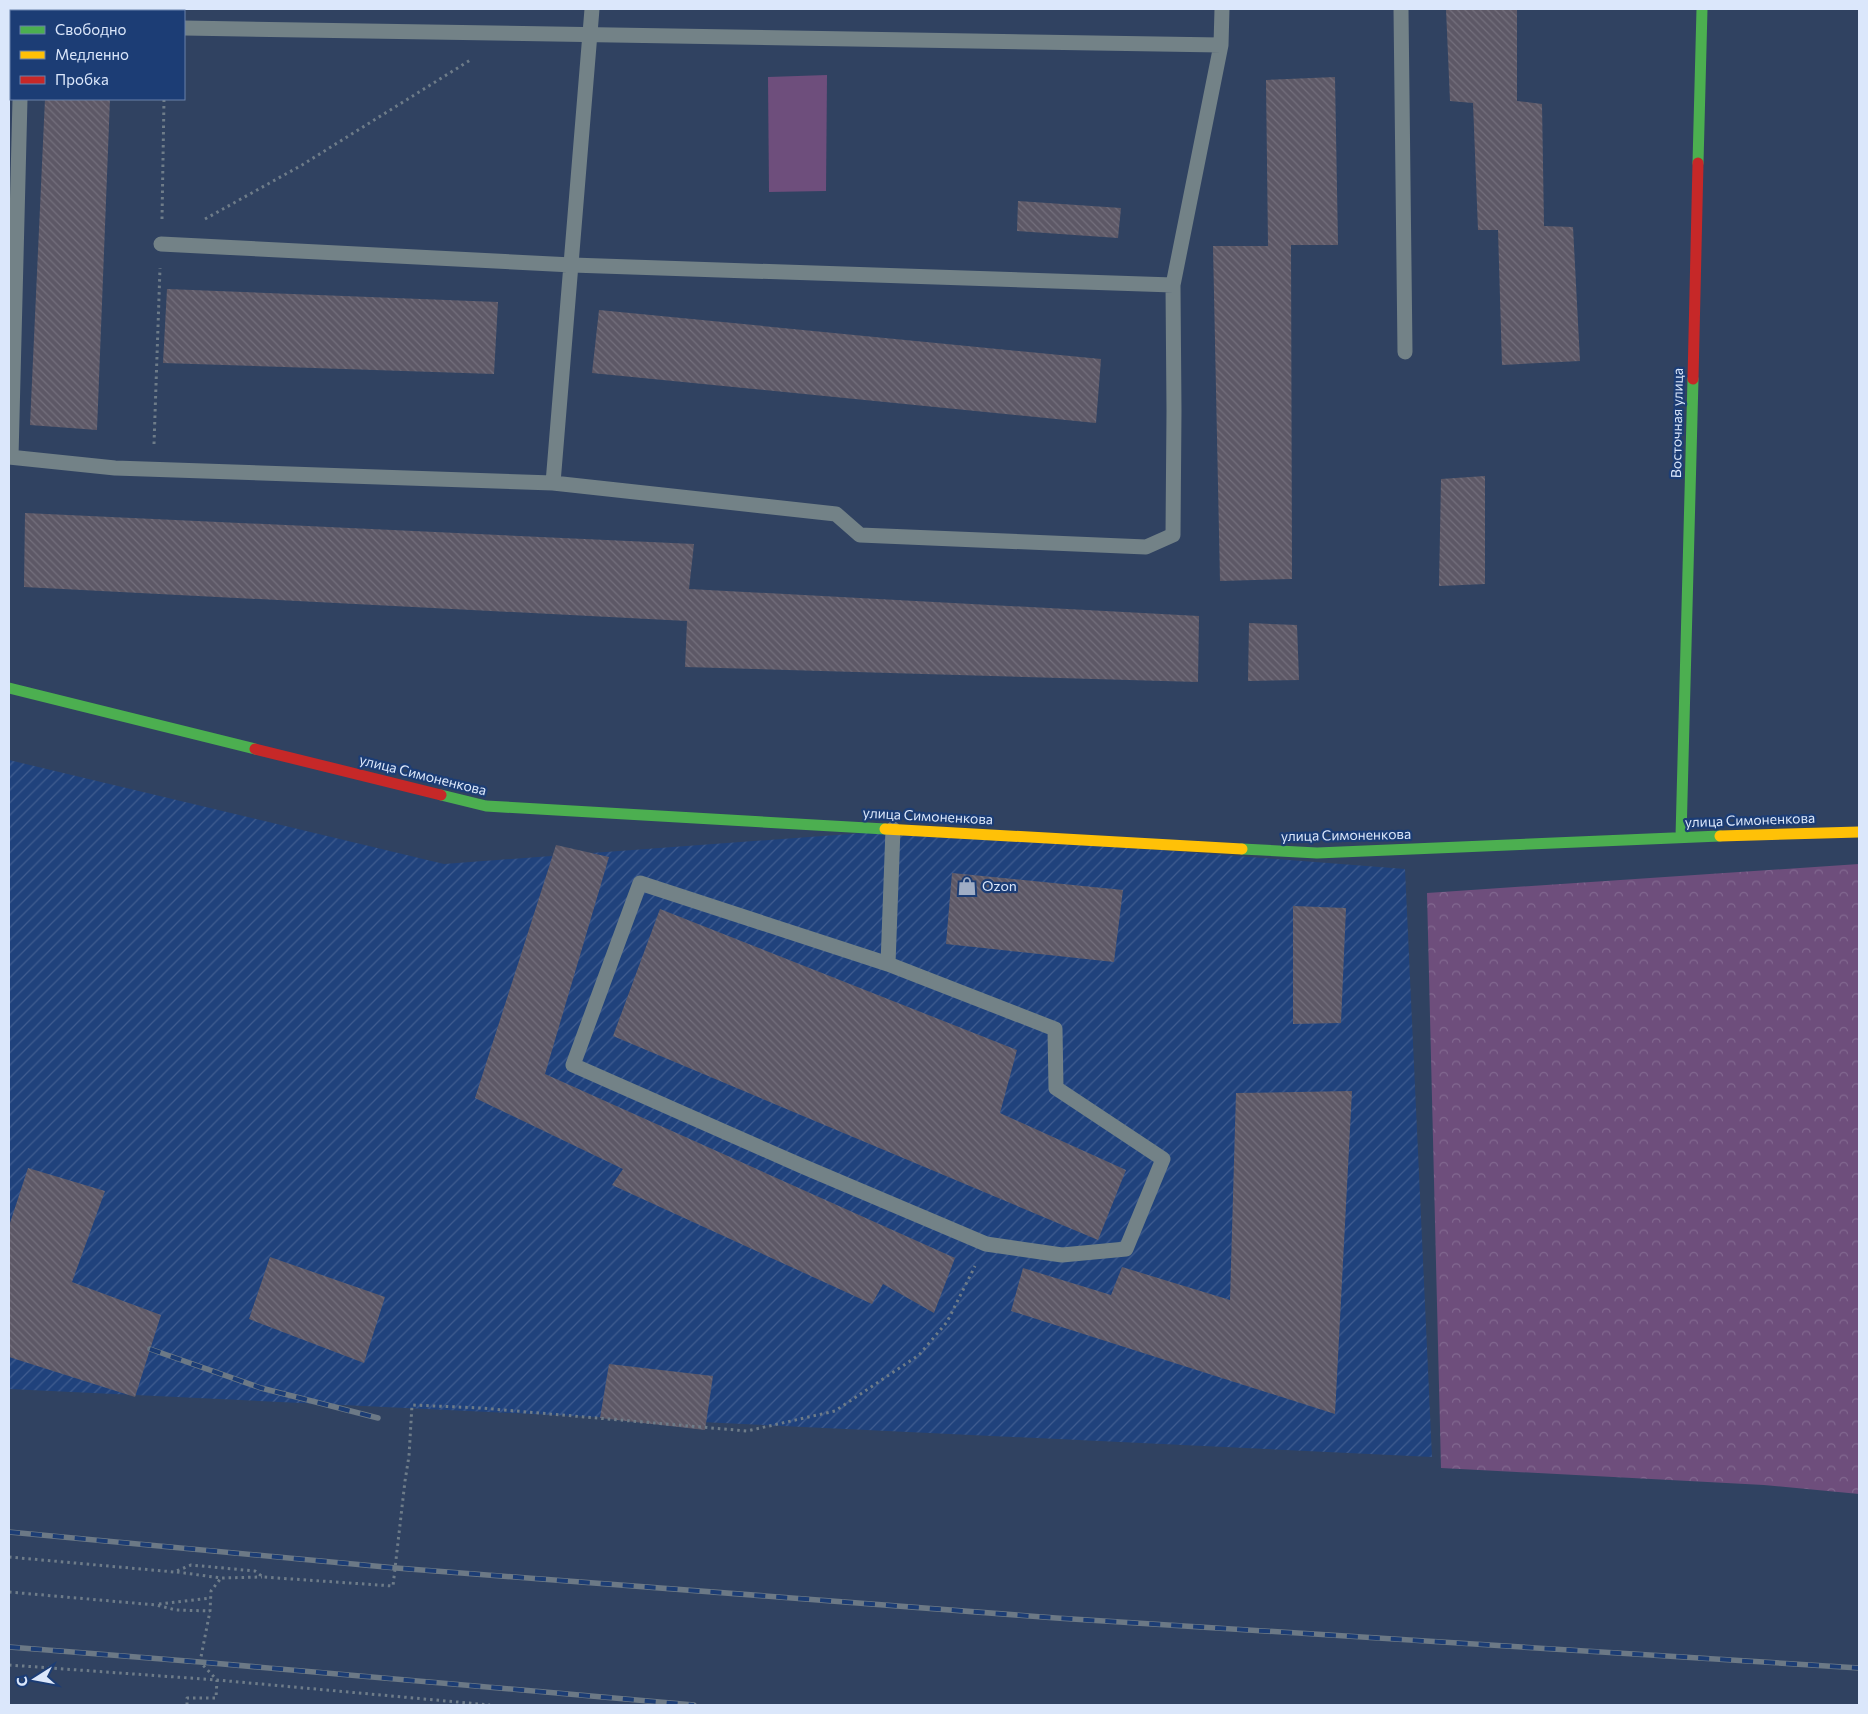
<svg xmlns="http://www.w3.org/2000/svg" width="1868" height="1714" font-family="Commissioner,sans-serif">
	<defs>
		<pattern id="industrial-furrows" width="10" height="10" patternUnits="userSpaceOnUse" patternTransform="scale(1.25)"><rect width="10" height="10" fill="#20427c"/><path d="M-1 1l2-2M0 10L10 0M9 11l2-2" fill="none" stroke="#405d90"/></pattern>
		<pattern id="forest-crowns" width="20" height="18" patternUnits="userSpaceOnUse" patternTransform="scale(1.25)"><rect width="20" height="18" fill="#6e4e7c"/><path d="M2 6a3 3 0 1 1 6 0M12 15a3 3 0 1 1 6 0" fill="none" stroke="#826890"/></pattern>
		<pattern id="building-back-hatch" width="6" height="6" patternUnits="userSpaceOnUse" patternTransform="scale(1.25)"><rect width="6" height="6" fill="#5d5866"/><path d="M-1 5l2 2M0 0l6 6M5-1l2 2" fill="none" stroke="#74707d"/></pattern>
	</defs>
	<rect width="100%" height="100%" fill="#304261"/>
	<path fill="url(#industrial-furrows)" d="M9,760L444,864L904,830L1405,869L1432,1457L9,1389Z"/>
	<path fill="url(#forest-crowns)" d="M1859,864V1494L1764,1485L1441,1468L1427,893Z"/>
	<path fill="#6e4e7c" d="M827,75L826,191L769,192L768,77Z"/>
	<path fill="url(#building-back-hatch)" d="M49,9H113V11H49Z
		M1446,9H1517V101L1542,104L1544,226L1573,227L1580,361L1502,365L1498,230H1478L1473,103L1450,101Z
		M1335,77L1338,245H1291L1292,579L1220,581L1213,246H1268L1266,80Z
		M45,99H110L97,430L30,425Z
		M1018,201L1121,208L1118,238L1017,231Z
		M167,289L498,302L494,374L163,363Z
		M599,310L1101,359L1096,423L592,373Z
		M1485,476V584L1439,586L1441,479Z
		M25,513L694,544L689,589L1199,616L1198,682L685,667L687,621L24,587Z
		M1249,623L1297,625L1299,680L1248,681Z
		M556,845L609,857L545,1074L955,1258L934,1313L883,1284L872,1304L612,1185L623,1169L475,1098Z
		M952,873L1123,890L1114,962L946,944Z
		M1293,906L1346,908L1341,1023L1293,1024Z
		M660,909L1017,1050L1000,1113L1126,1170L1098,1240L613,1036Z
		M1352,1091L1335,1414L1011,1311L1023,1268L1111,1295L1122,1267L1230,1300L1236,1093Z
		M28,1168L105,1191L72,1282L161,1315L135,1397L9,1357V1226Z
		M270,1257L385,1297L364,1363L249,1319Z
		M609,1364L713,1376L705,1430L600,1418Z"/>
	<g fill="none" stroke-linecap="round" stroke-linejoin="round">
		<path stroke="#6e7c89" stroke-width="3" stroke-dasharray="2.5 4" stroke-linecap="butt" d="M162,219L164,99
			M205,219L302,165L472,59
			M154,444L160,268
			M9,1557L174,1572L191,1565L255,1571L263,1577L393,1586L405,1481L409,1456L412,1405L481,1408L747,1431L835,1411L919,1355L947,1322L975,1266
			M177,1572L221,1578L262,1577
			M9,1592L156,1605L176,1610L210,1611
			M159,1604L210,1598
			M9,1665L217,1680L490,1705
			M187,1705V1698H216L217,1680L200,1662L210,1611L211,1591L221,1578"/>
		<path stroke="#738287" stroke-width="15" d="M1401,9L1405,352
			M22,11V9
			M184,28L1221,45
			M161,244L572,265L1173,285
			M9,457L115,468L553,483L836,514L860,535L1146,547L1173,535L1174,411L1173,285L1221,45L1222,9
			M11,457L20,99
			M553,483L592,9
			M640,883L888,964L1055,1029L1056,1088L1163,1159L1126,1249L1062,1255L986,1244L802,1166L573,1065Z
			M888,964L893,829"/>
		<path stroke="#4caf50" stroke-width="11" d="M1698,163L1702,9
			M9,688L255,749
			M441,795L486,806L885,829
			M1681,837L1693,379
			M1242,849L1317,853L1720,836"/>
		<path stroke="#ffc107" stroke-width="11" d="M885,829L1242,849
			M1720,836L1859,832"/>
		<path stroke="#c62828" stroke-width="11" d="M1693,379L1698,163
			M255,749L441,795"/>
		<g stroke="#6c7986" stroke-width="5.5">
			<path id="rail" d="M150,1349L261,1388L378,1418
				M9,1532L396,1568L1056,1618L1859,1668
				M9,1647L200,1662L694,1705"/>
		</g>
		<use href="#rail" stroke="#1c3d75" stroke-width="4" stroke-dasharray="11" stroke-linecap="butt"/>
	</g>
	<defs>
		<g id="shop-bare" transform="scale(1.5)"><path d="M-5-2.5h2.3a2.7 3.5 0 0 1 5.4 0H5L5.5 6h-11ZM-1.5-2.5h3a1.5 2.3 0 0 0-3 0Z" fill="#9fadc5" stroke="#1c3d75" stroke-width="2.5" paint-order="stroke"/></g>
	</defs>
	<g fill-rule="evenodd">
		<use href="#shop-bare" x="967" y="886"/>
	</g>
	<g text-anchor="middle" stroke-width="4.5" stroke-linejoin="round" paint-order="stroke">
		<g font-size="14" fill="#dbe7fb" stroke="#1c3d75">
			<text transform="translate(1677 423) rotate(-89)" y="5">Восточная улица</text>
			<text transform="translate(423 775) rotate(14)" y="5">улица Симоненкова</text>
			<text transform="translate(928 816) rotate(3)" y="5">улица Симоненкова</text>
			<text transform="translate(1750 820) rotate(-2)" y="5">улица Симоненкова</text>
			<text transform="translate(1346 835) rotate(-1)" y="5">улица Симоненкова</text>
		</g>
		<g font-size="14" fill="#dbe7fb" stroke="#1c3d75" text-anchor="start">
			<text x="982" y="891">Ozon</text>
		</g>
	</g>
	<rect width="1868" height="1714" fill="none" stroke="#dbe7fb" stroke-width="20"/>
	<rect x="10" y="10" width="175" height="90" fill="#1c3d75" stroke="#6881ab"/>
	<rect x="20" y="26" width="25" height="8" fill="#4caf50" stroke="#6881ab"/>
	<text x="55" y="35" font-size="15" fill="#dbe7fb">Свободно</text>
	<rect x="20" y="51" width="25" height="8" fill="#ffc107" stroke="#6881ab"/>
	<text x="55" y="60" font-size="15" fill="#dbe7fb">Медленно</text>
	<rect x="20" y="76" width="25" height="8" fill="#c62828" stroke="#6881ab"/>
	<text x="55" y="85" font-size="15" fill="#dbe7fb">Пробка</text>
	<g transform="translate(35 1679) rotate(259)" stroke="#1c3d75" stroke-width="4" paint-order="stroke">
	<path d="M0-4L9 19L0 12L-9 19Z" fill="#dbe7fb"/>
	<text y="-8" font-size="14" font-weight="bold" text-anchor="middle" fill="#dbe7fb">С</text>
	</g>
</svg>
